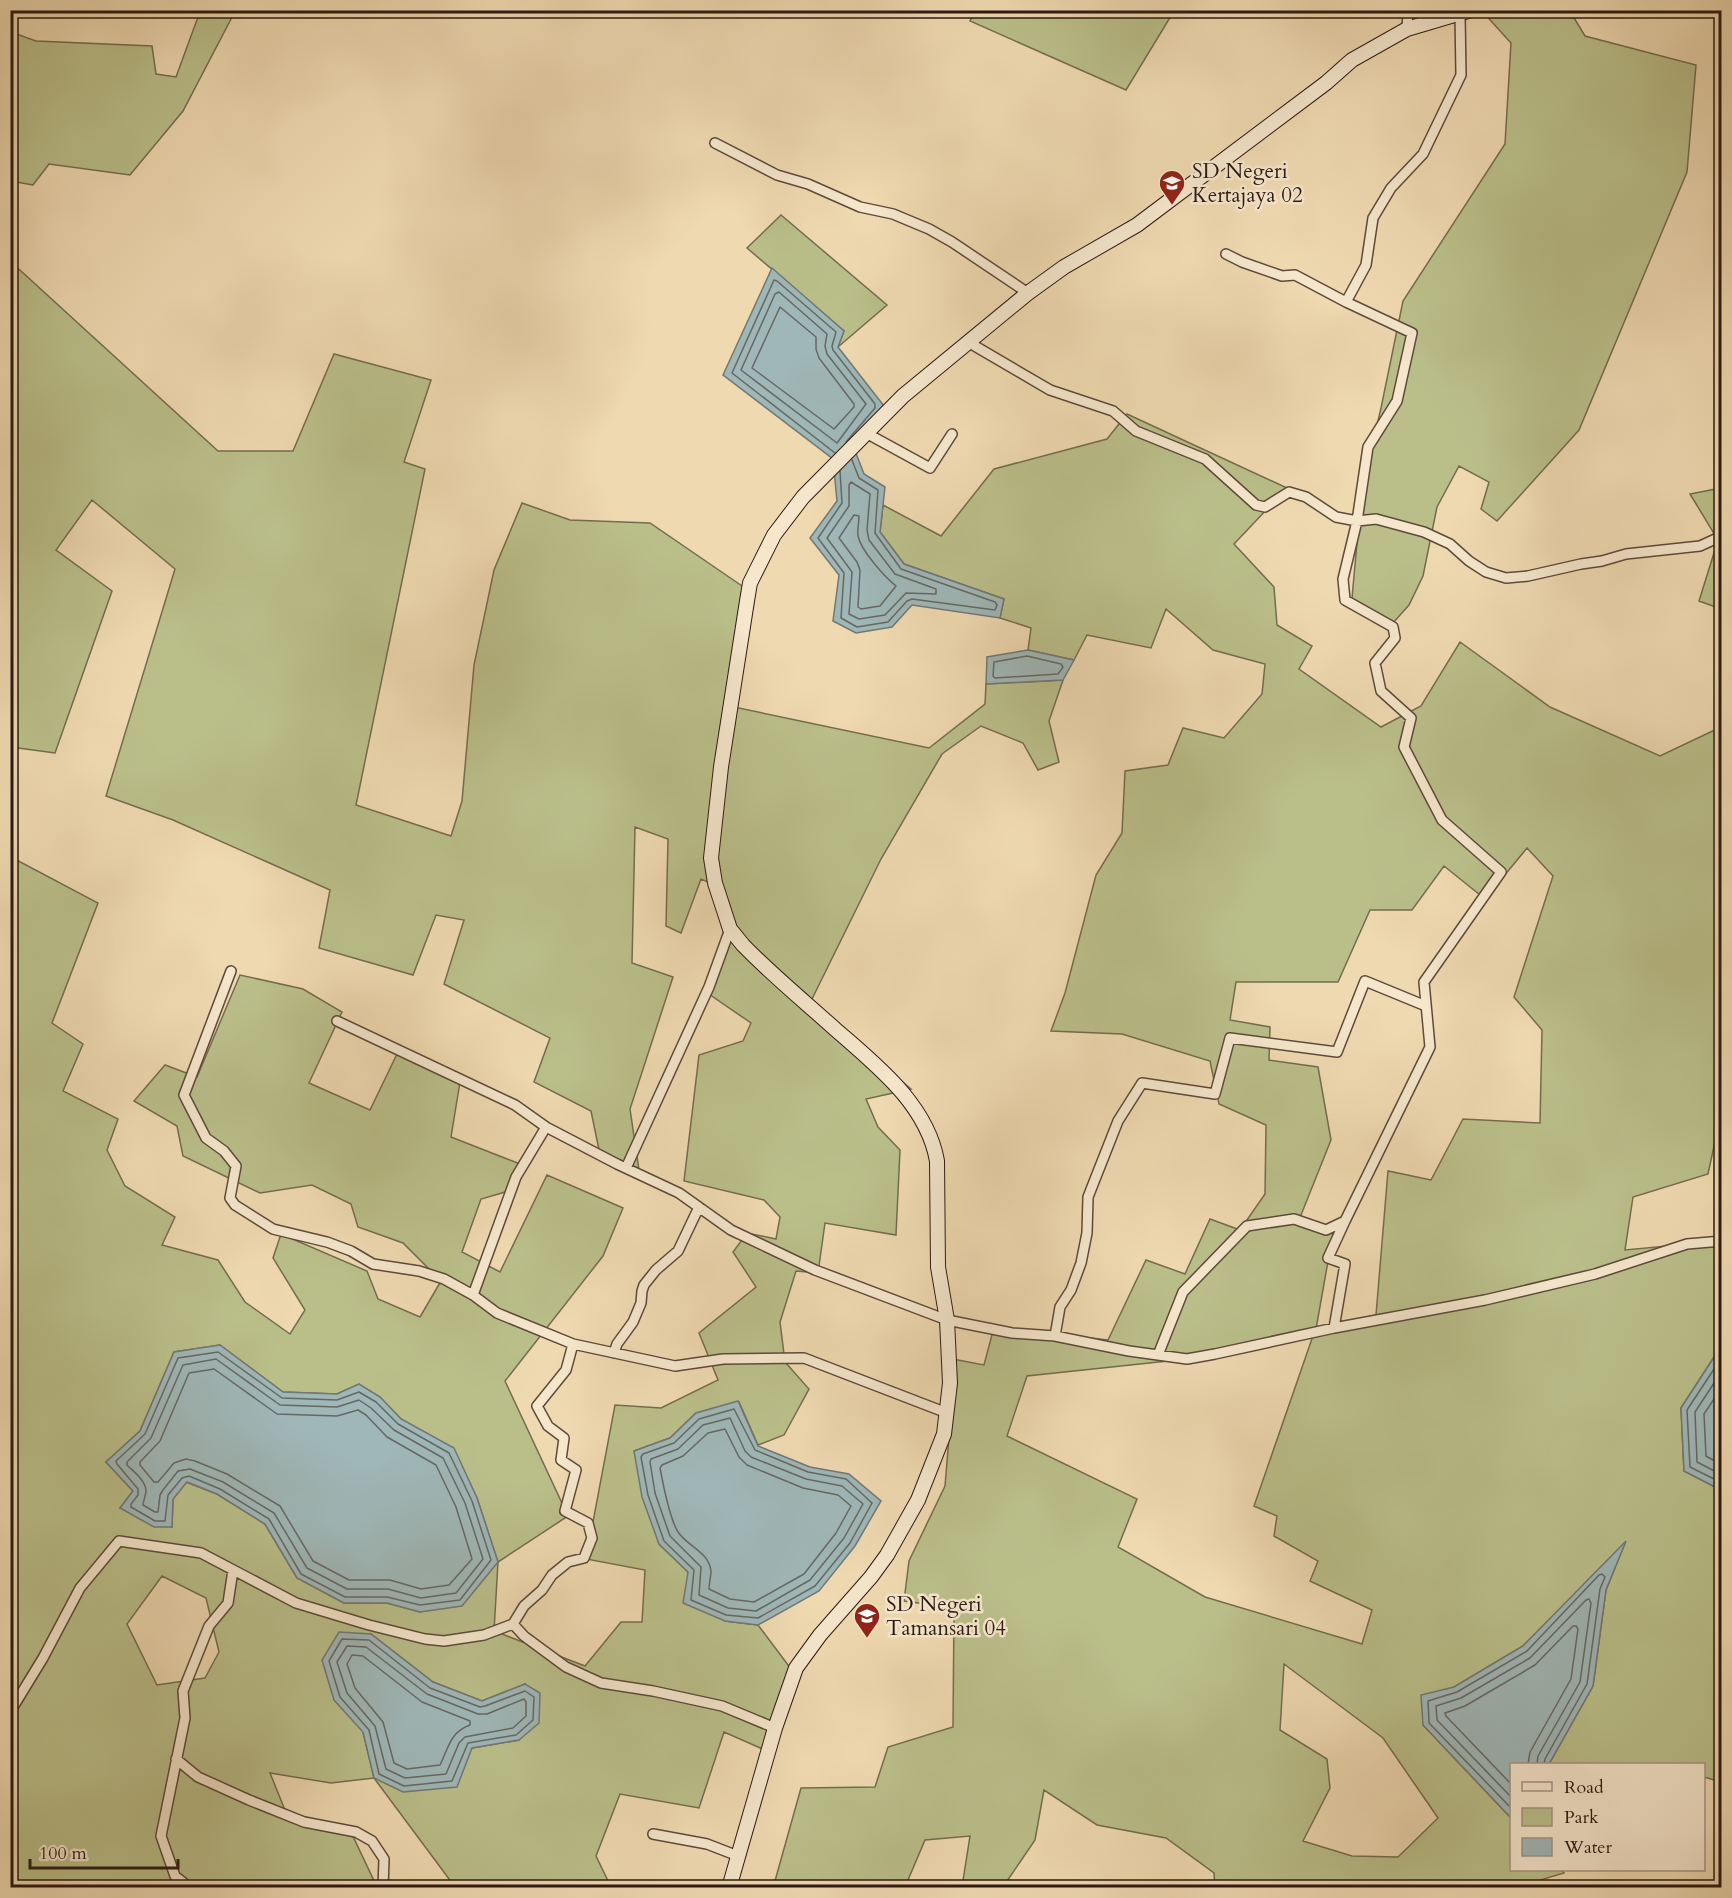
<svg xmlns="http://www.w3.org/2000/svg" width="1732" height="1898" font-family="Cardo,serif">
	<rect width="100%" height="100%" fill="#efd9b1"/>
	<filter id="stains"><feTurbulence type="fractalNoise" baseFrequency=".00333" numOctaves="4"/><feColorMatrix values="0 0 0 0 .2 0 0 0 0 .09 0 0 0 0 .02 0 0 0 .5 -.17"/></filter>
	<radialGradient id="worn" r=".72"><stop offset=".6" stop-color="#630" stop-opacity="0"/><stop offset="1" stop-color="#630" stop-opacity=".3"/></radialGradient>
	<path fill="#babf8a" stroke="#746c4e" stroke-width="1.5" fill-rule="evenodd" d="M182,11H233L231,19L183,111L130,175L49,164L33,185L11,181V32L36,41L152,46L156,74L176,77L198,17Z
		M975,11V10L1174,11L1126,90L970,21Z
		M1482,11H1570L1585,36L1696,65L1687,172L1579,430L1497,521L1481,509L1489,482L1459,466L1437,507L1423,576L1409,605L1393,623L1351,609L1362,488L1381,408L1403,301L1505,144L1511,43Z
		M781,215L887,305L838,347L844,331L747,248Z
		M10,261L218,451H293L334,354L431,380L404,462L425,469L356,805L451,836L462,801L474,665L494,570L522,503L570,520L650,523L745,588L729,706L929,748L985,704L986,684L1063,680L1049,721L1059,762L1038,770L1023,743L981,726L942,754L881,859L810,1003L911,1089L866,1099L878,1127L900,1150L896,1235L825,1223L818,1273L796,1271L780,1322L785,1362L809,1389L784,1435L758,1445L739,1402L696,1413L670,1438L634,1451L659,1544L688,1572L725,1621L758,1625L794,1673L767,1751L724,1732L699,1808L620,1794L596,1856L611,1887H455L374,1778L331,1783L270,1773L287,1815L348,1826L377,1887L193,1888L179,1881L176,1888L11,1887V857L98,903L52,1023L83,1044L63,1091L118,1119L107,1150L125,1186L175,1217L162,1245L218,1260L245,1302L290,1334L305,1310L273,1258L281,1234L367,1271L378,1299L420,1317L441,1281L403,1243L358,1227L351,1204L312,1185L260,1193L183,1156L177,1126L134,1101L165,1065L197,1077L240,975L303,989L342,1012L309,1083L370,1110L398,1052L460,1082L451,1137L520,1164L505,1192L481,1199L462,1252L500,1272L547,1175L623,1208L603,1256L505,1381L568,1516L498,1562L494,1631L585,1666L621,1622H642L645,1570L586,1559L615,1405L661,1408L718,1380L699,1333L756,1287L733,1252L747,1233L776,1239L780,1217L764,1200L684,1181L699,1055L743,1041L751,1023L706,992L731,914L722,888L701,879L681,933L666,926L668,839L635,827L632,963L673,977L630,1109L639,1170L599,1150L591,1111L534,1082L550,1038L444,984L464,920L436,915L413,975L319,948L330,890L173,820L106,796L175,569L92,500L56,550L112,591L55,753L11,747ZM220,1345L283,1392L337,1394L359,1384L380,1397L401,1419L453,1448L477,1498L498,1562L420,1612L387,1603H344L297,1578L265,1524L217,1494L186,1482L173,1499L172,1527L120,1508L133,1491L106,1462L140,1431L174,1352ZM162,1576L206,1598L219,1652L205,1678L157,1685L127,1624ZM371,1634L433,1682L482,1701L525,1684L519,1740L472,1748L374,1778L363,1732Z
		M1127,414L1287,488L1234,544L1274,587L1277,625L1312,646L1299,669L1381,727L1421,706L1460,642L1550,707L1660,756L1721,727V1114L1708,1174L1633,1197L1625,1250L1721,1241V1350L1718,1351L1681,1408L1684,1471L1721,1490V1782L1704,1777V1764H1549L1593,1686L1606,1590L1625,1543L1523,1646L1454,1687L1423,1725L1511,1818L1512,1870H1561L1564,1873L1514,1888L1215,1887L1214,1873L1166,1838L1097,1825L1044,1790L1035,1840L1003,1887H962L970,1836L925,1840L905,1887L773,1888L801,1788L875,1787L888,1747L953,1727L954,1608L904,1601L909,1561L945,1486L951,1413L947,1358L984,1365L994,1327L1108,1340L1146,1260L1185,1274L1210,1219L1240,1230L1265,1194L1266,1125L1219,1104L1210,1061L1122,1034L1051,1031L1065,993L1096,875L1122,833L1125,771L1168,765L1183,728L1224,738L1262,694L1265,664L1213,650L1166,609L1151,648L1087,635L1074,660L1028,650L1031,628L1000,618L1004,599L904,564L880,532L883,505L941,536L994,469L1107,439ZM1527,848L1553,876L1514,997L1542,1030L1540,1123L1463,1119L1431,1180L1388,1171L1376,1315L1316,1329L1333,1233L1299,1220L1331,1140L1318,1067L1269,1060L1270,1027L1230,1020L1236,982H1338L1370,910H1412L1444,866L1485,899ZM1315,1330L1254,1506L1277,1516L1274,1536L1318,1561L1310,1581L1372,1610L1362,1644L1205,1597L1118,1547L1137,1499L1007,1436L1027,1376L1187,1359ZM1284,1664L1383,1738L1438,1818L1398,1857L1352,1856L1303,1841L1330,1788L1327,1759L1280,1730Z
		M1721,488V609L1699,601L1718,540L1690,494Z"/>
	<path fill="#9fb7b7" stroke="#717875" stroke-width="1.5" d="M772,268L844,331L838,347L884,406L852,443L864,474L885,487L880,532L904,564L1004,599L1000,618L912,605L892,627L856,633L833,621L839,575L810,538L837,501L833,459L723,375Z
		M1028,650L1074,660L1063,680L986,684L987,657Z
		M220,1345L283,1392L337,1394L359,1384L380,1397L401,1419L454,1448L477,1498L498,1562L462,1606L420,1612L387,1603H344L297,1578L265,1524L217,1494L187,1482L173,1499L172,1527H154L120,1508L133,1491L106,1462L140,1431L174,1352Z
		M1721,1350H1722L1721,1490L1684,1471L1681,1408L1718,1351Z
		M738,1401L758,1446L810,1467L849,1474L881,1501L855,1546L819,1591L758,1625L725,1621L683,1603L688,1572L659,1544L642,1497L634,1451L670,1438L696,1413Z
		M1626,1541L1606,1590L1593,1686L1549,1764H1512L1511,1818L1423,1725L1421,1695L1454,1687L1523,1646Z
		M339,1632L371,1634L433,1682L482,1701L525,1684L540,1693L539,1723L519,1740L472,1748L457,1787L403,1792L374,1778L363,1732L334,1700L322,1660Z"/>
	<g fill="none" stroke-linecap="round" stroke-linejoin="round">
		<path stroke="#666864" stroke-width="1.5" d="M779,292L827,334L825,346L827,354L866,404L837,443L741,370L775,294Z
			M780,307L816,337V349L819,358L854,404V407L834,429L752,368Z
			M835,453L732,373L774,280L777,281L836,332L832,346L833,350L875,404V408L846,442
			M840,471L842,503L818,538L844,573L841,618L857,627L888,622L907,601L912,599L995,610L997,605L995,602L901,569L875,533L878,490L859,478L852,460
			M851,482L870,494L867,530L869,540L895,574L936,589V594L906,593L885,615L859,619L849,614L852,572L827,538L849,506V485Z
			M854,515L859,516C859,523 857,530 858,536C861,551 885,577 896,586L880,606L861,609L858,607L860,570L857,562L839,538Z
			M1027,656L1061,664L1063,667L1058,674L995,678L993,676L994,662Z
			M218,1352L282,1398L337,1400L359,1392L376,1402L398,1424L449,1453L472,1501L491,1560L460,1600L420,1605L387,1597H345L301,1574L269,1519L220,1489L189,1476L182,1478L168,1495L165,1521H155L131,1507V1504L138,1495V1489L117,1464L116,1461L145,1434L178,1358Z
			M1722,1357L1687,1410L1690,1467L1722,1483
			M216,1359L280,1405L337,1407L359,1400L371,1408L394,1430L443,1458L465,1503L483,1559L456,1593L421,1598L388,1589H347L307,1568L274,1513L223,1482L190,1469L178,1471L163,1490L160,1495L158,1512H155L143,1505C143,1501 146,1496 146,1490C145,1480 133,1471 127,1465V1462L151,1438L183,1365Z
			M214,1369L277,1414L337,1416L358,1410L366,1415L387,1437L436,1465L456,1507L472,1559L449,1585L421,1589L390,1580H349L313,1561L280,1506L227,1474L195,1461L186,1459L174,1463L158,1482H154L140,1465V1462L160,1441L189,1373Z
			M1722,1371L1695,1412L1697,1462L1722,1475
			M1722,1387L1704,1414L1706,1456L1722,1465
			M734,1409L755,1450L808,1472L846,1479L872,1503L850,1543L815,1586L758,1618L726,1615L691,1600L694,1570L664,1541L648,1495L641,1457L643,1454L674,1443L699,1419Z
			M730,1418L745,1451L751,1457L806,1479L842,1486L863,1504L844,1538L810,1580L756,1611L728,1608L699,1595L701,1567L670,1536L655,1493L650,1462L651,1459L678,1449L703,1425Z
			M725,1429L739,1457L747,1465L803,1488L838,1495L851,1506L836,1533L804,1574L754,1602L730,1599L709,1589C709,1583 711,1577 711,1571C709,1552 687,1546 678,1532C670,1519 663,1484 660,1468L662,1465L683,1456L708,1433Z
			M342,1639L369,1640L430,1688L480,1707L485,1706L525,1691L534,1697L533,1720L516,1735L468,1743L452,1781L404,1786L379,1774L369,1730L340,1697L329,1661Z
			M347,1646L366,1647L427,1694L478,1714H487L524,1699L526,1702V1716L513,1728L465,1737L459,1743L446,1774L405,1778L386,1769L375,1726L347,1693L337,1662Z
			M352,1655L363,1656L422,1702L470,1721V1725C450,1732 448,1749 440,1765L407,1769L394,1763L383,1722L355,1688L347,1664Z
			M1512,1785L1446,1716L1445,1713L1465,1706L1535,1665L1573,1626H1576L1578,1629L1571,1679L1530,1752L1528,1764
			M1512,1798L1437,1720L1436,1706L1461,1698L1530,1658L1586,1600L1589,1599L1591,1603L1580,1682L1538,1756L1537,1764
			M1512,1809L1429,1723L1428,1701L1457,1692L1527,1651L1599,1575L1602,1574L1605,1577L1600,1589L1587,1684L1545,1759L1544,1764"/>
		<g stroke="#5e4a3a" stroke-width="12">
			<path id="street" d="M1407,29L1408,10
				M715,143L777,175L808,184L860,207L893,214L929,229L952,242L1028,293
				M1226,254L1242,262L1282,276L1295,275L1346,302
				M968,342L1050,390L1113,411L1136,431L1205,459L1256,505L1265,507L1289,492L1306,497L1336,517L1357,521L1376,519L1424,532L1450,544L1469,561L1486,572L1506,578L1528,576L1581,564L1602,561L1626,554L1700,546L1722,536
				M866,433L930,468L952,434
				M231,971L184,1095L206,1138L224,1151L236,1166L230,1198L235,1205L273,1229L327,1242L351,1251L373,1264L419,1271L444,1279L473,1295L497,1313L573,1344L675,1366L723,1359L804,1358L947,1413
				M337,1021L515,1105L546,1127L617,1164L679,1193L731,1230L815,1270L947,1320L1012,1333L1055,1336L1129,1351L1187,1359L1215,1354L1334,1328L1485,1300L1595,1274L1687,1244L1722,1241
				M626,1168L709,987L730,929
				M473,1295L516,1177L546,1127
				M1334,1328L1345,1264L1328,1258L1345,1221
				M1055,1336L1060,1307L1071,1290L1081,1263L1087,1233L1088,1197L1118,1121L1142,1083L1215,1094L1230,1038L1337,1052L1365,981L1426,1006
				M614,1353L617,1344L633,1322L641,1303L642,1291L644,1285L656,1270L678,1251L699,1207
				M1158,1355L1183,1292L1247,1226L1294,1219L1326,1230L1345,1221L1430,1047L1424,982L1501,872L1442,820L1404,747L1411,718L1381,691L1375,663L1395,638L1393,627L1345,600L1343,579L1357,521L1368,447L1397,401L1412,333L1346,302L1366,265L1373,218L1391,188L1423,154L1461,75L1460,15
				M513,1624L524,1636L566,1667L601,1683L653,1691L722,1706L775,1728
				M10,1712L43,1658L80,1588L119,1541L201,1553L296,1603L369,1625L425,1639L444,1641L484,1635L513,1624L524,1606L542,1590L552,1575L568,1562L584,1558L592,1538L588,1523L565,1511L576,1470L561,1460L564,1438L548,1426L537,1406L566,1370L573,1344
				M176,1759L198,1777L249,1800L304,1822L356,1832L372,1841L384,1859L383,1888
				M653,1834L707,1844L738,1856
				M190,1888L175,1876L161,1836L185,1718L183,1691L209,1626L228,1603L233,1570"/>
		</g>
		<g stroke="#2d1a12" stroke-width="16">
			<path id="secondary" d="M729,1888L775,1728L796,1668L820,1635L871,1577L887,1555L918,1500L944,1434L950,1383L947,1320L938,1267L937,1161C927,1104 876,1065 835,1029C804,1001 772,975 743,945L730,929L715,883L711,858L721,767L747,601L750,583L774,535L803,497L903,396L1028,293L1064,267L1137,225L1326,83L1352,60L1407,29L1471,10"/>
		</g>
		<use href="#street" stroke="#f5e6cc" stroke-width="9"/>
		<use href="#secondary" stroke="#f5e6cc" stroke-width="14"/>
	</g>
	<defs>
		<g id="school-pin" transform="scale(1.35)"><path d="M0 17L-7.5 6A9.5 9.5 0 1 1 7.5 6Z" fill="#8f2418" stroke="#f5e6cc"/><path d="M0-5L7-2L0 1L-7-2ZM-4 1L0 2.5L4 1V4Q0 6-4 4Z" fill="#fff"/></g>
	</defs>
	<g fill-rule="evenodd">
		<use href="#school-pin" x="1172" y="183"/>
		<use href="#school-pin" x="867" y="1616"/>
	</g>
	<g text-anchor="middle" stroke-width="5" stroke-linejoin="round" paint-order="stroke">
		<g font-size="21" fill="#2d1a12" stroke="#f5e6cc" text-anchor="start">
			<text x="1192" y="178">SD Negeri<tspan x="1192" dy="24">Kertajaya 02</tspan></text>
			<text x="886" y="1611">SD Negeri<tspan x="886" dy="24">Tamansari 04</tspan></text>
		</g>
	</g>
	<rect width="1732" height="1898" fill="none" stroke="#efd9b1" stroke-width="36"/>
	<rect x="12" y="12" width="1708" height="1874" fill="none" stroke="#2d1a12" stroke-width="3"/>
	<rect x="18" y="18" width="1696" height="1862" fill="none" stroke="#2d1a12" stroke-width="1.5"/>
	<rect x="1510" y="1763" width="195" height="108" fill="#f5e6cc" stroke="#a59482" stroke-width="1.5"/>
	<rect x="1522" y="1782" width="30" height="9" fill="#f5e6cc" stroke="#a59482" stroke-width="1.5"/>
	<text x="1564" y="1793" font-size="18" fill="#2d1a12">Road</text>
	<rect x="1522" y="1808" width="30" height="18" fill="#babf8a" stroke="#a59482" stroke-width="1.5"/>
	<text x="1564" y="1823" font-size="18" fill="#2d1a12">Park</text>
	<rect x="1522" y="1838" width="30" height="18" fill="#9fb7b7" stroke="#a59482" stroke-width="1.5"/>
	<text x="1564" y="1853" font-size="18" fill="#2d1a12">Water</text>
	<path d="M30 1859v9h148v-9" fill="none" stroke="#2d1a12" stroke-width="3"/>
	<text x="39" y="1859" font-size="18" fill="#2d1a12" stroke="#f5e6cc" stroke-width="4.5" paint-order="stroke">100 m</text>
	<rect width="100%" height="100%" filter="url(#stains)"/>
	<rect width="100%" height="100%" fill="url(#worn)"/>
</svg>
